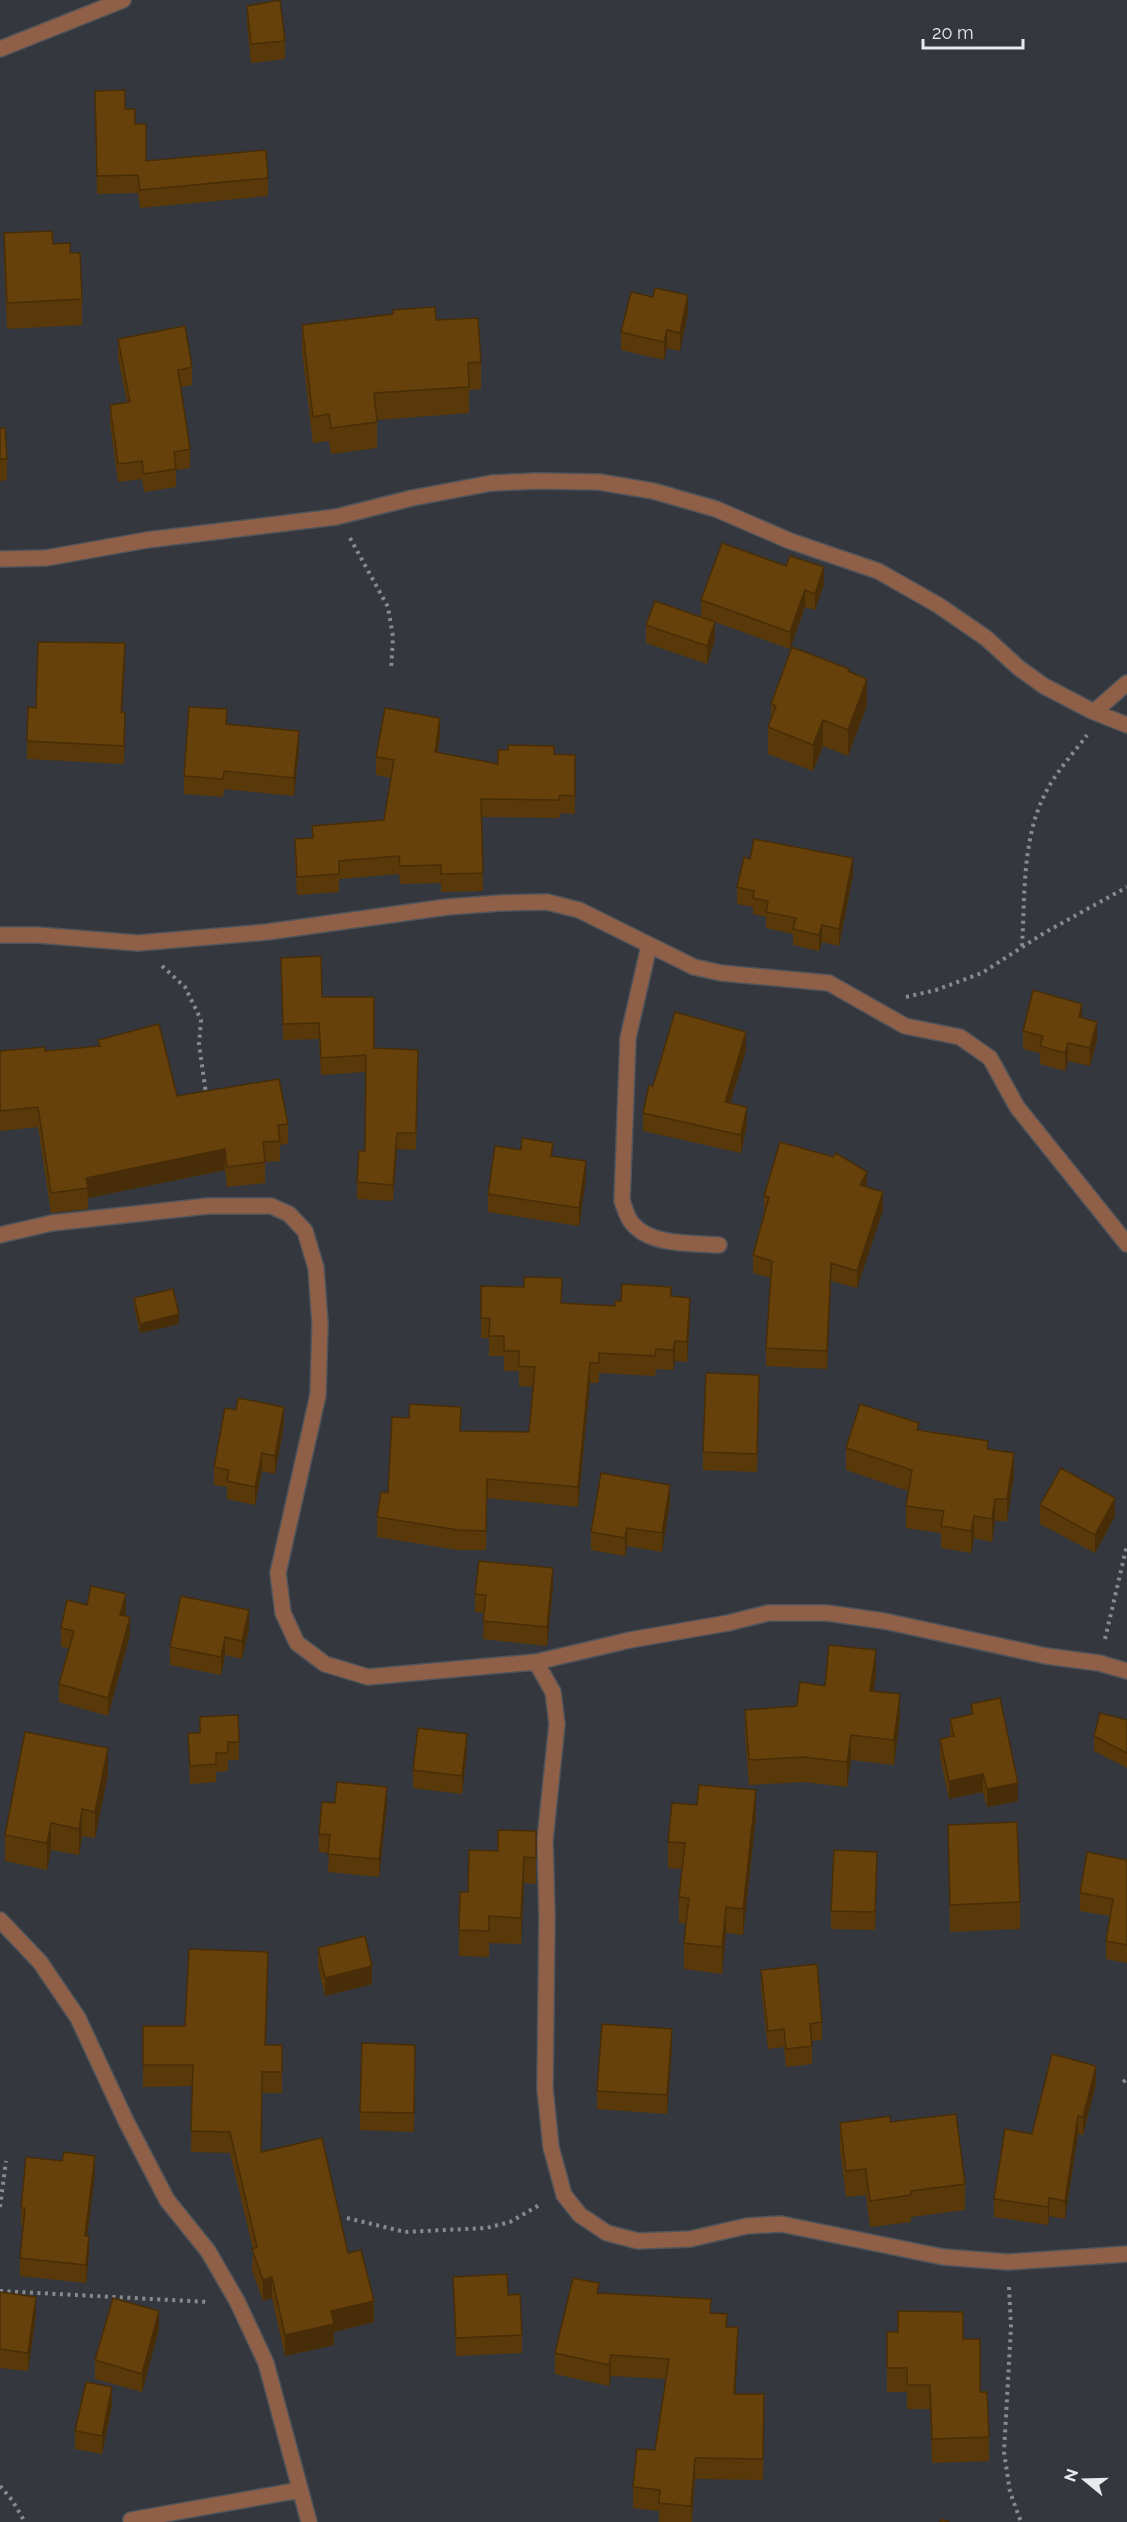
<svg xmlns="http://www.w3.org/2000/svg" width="1127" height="2522" font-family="Raleway,sans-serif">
	<rect width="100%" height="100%" fill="#34383e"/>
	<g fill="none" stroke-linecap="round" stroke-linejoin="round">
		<g stroke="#51555a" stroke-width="18">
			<path id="minor" d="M0,49L123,0
				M0,559L46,558L147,540L336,517L412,498L492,483L537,481L599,482L653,491L716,509L790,541L878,571L938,605L986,638L1019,668L1044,686L1094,712L1127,725
				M1094,712L1127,683
				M0,935H37L138,943L267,932L447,907L501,903L547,902L579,910L694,967L721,973L829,983L905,1026L960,1037L990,1058L1017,1107L1127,1244
				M649,946L628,1038L622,1201C625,1208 627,1218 632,1223C650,1246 692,1243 719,1245
				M0,1235L52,1223L208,1206H271L289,1214L305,1231L316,1268L320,1324L318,1395L278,1573L283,1613L297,1643L325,1664L368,1677L536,1662L630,1640L728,1623L768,1613H827L884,1621L1046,1656L1099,1663L1127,1671
				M536,1662L553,1692L557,1724L545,1840L547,1917L545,2089L551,2147L564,2195L580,2215L607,2233L638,2241L690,2239L747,2226L781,2224L943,2257L1008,2262L1127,2254
				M0,1920L40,1962L78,2018L126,2121L167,2200L208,2251L237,2301L266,2363L309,2522
				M131,2520L300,2490"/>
		</g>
		<path stroke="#878b90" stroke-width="4" stroke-dasharray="3 4.5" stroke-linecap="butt" d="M350,538L388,607L393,637L391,670
			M1022,946C1025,897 1022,840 1044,796C1054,774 1073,754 1087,735
			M162,966L185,987L201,1020L199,1044L206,1094
			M906,997L936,990L982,973L1044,933L1127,887
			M1105,1639L1127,1545
			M1123,2082L1127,2079
			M0,2207L6,2161
			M347,2218L405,2232L486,2228L510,2222L541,2204
			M1009,2287L1011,2327L1004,2452L1010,2492L1021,2522
			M0,2291L209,2302
			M0,2486L12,2500L25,2522"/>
		<use href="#minor" stroke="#905f47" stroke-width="15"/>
	</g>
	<path fill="#593809" d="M247,6L285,41V59L251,63L247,24Z
		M95,91L125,109L135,124L146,161L268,178V196L140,208L138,193L97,194Z
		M4,233L70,253L82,299V325L7,329L4,260Z
		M688,313L680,351L667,348L664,360L621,350V332Z
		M393,314L436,320L481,362V389L469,390V413L377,420V448L331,454L329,441L313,443L302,351V325Z
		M118,339L192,367V385L181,387L190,449V468L176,470V487L144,492L142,479L118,482L110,423V405L127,402L118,357Z
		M0,428L7,459V480L0,481Z
		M824,584L815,610L805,607L790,649L701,617V600Z
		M646,625L715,640L707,664L646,643Z
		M125,661L122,712L125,730L124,764L27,759V741L36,708Z
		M849,672L867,705L848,756L823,746L813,771L768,754V727L771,720V704Z
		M227,724L299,749L294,796L224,789L223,797L184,794V776Z
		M440,736L438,753L498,764L554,754L575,755V814L560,813L559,818L482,817L483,891L441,892V883L400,884L399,874L339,879V892L297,895L295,857V839L312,838V826L384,820L391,778L376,775V757Z
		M750,859L853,875L839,946L822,942L819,951L793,945V934L766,928V917L753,914V907L737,904V887Z
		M281,958L322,997L374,1048L418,1066L416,1150L397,1149L393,1201L357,1199V1182L365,1151L366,1072L321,1075L319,1039L283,1040Z
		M1082,1018L1097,1040L1090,1066L1068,1061L1065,1071L1040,1064V1053L1023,1049V1031Z
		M98,1040L177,1096L288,1124V1144L280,1145V1161L265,1162V1183L227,1187L225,1170L88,1198V1209L51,1213L38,1127L0,1131V1051H45L98,1046Z
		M746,1050L730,1104L747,1125L741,1153L643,1131V1113L653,1086Z
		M553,1156L586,1179L579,1226L488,1212V1194Z
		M867,1187L883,1210L857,1288L831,1281L827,1369L766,1366V1348L771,1278L753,1273V1255L764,1214V1196Z
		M481,1286L562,1303L615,1306L621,1301L671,1296L690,1318L687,1362L675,1361L673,1370L656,1369L655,1376L599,1373V1383H590L578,1507L487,1498L486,1550H458L377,1537V1517L388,1493L461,1431L529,1432L534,1387L519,1386V1371H504V1356H489V1338H481Z
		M134,1298L179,1324L140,1333L134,1307Z
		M759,1393L757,1472L703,1470V1452Z
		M284,1425L275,1474L262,1471L255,1505L227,1499V1487L214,1485V1467Z
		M919,1431L988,1449L1014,1475L1007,1521H995L992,1542L974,1538L971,1553L941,1548V1533L906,1528V1506L908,1491L846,1470V1448Z
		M670,1503L662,1552L627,1546L625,1556L591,1550V1532Z
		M1040,1505L1115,1516L1095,1553L1040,1524Z
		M553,1587L547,1646L483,1639L484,1613L475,1612V1594Z
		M87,1605L126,1612L125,1616L130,1635L108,1716L59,1702V1684L69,1648L61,1647V1628Z
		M249,1628L242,1659L225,1655L221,1675L170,1665V1647Z
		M876,1675L873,1691L900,1719L894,1765L851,1760L847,1787L803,1782L749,1785L745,1735V1710L797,1706L825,1686Z
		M971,1704L1018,1801L987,1807L983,1792L949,1799L940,1757V1739L950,1737V1719L971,1714Z
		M200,1717L239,1742V1760H228V1771L216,1772V1782L190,1784L188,1733H200Z
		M1127,1720V1768L1094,1751V1736Z
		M467,1752L462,1794L413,1788V1770Z
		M108,1774L95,1838L82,1836L79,1855L51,1850L47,1870L5,1861V1835Z
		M335,1803L387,1805L379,1877L328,1872L329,1853L319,1852V1834Z
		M697,1805L756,1816L743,1935L726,1933L722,1974L684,1969V1943L686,1924L679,1923V1897L682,1869L668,1868V1842Z
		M948,1825L1020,1902V1929L950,1932Z
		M469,1850L536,1858V1884L524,1883L521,1944L489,1943V1957L459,1956V1930L468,1892Z
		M1127,1860V1963L1106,1959V1941L1110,1916L1080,1911V1893Z
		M877,1870L875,1930L831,1929V1911Z
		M318,1948L372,1984L325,1996L318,1966Z
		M761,1970L822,2022V2040L812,2041V2064L786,2067L784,2047L768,2049L761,1988Z
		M268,1974L266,2045H282V2093H262L261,2152L348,2253L374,2322L334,2332V2345L285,2356L272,2298L263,2301L252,2270L253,2249L230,2153L191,2152L192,2086L143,2087V2026H185Z
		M672,2047L667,2114L597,2109V2091Z
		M415,2063L414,2132L360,2130V2112Z
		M1096,2084L1083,2135L1078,2134L1065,2219L1049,2216L1048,2225L994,2217V2199L1032,2134Z
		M890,2122L965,2184V2210L911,2217V2222L870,2227L866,2195L846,2197L840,2149V2123Z
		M95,2174L87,2236L89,2254L86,2283L20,2276V2258L23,2226H21V2208Z
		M453,2277L522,2335V2353L456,2356Z
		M0,2292L36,2315L28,2371L0,2368Z
		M599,2293L711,2313L727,2327L738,2348L735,2394H764L763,2480L695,2479L692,2522H659V2511L633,2508V2487L655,2450L666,2379L611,2376L609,2386L555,2374V2353Z
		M159,2329L142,2392L95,2379V2360Z
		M887,2332L963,2339L980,2392L989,2437V2461L932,2463L930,2409H907V2392H887Z
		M112,2406L102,2454L75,2449V2431Z"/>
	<path fill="#482e08" d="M688,295V313L680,351V333Z
		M667,330V348L664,360V342Z
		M824,567V584L815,610V594Z
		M805,590V607L790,649V632Z
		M715,622V640L707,664V646Z
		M125,643V661L121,730V712Z
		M867,679V705L848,756V730Z
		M125,712V730L124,764V746Z
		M440,718V736L435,770V752Z
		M823,720V746L813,771V745Z
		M299,731V749L294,796V778Z
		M853,858V875L839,946V929Z
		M822,925V942L819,951V935Z
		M1082,1004V1022L1079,1017Z
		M1097,1022V1040L1090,1066V1048Z
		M746,1032V1050L725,1121V1102Z
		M1068,1043V1061L1065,1071V1053Z
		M747,1107V1125L741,1153V1135Z
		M397,1133V1149L393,1201V1185Z
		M225,1149V1170L88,1198L86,1178Z
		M586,1161V1179L579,1226V1208Z
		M867,1172V1189L860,1185Z
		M883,1192V1210L857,1288V1271Z
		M831,1263V1281L827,1369V1351Z
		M690,1298V1318L687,1362V1342Z
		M179,1314V1324L140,1333V1324Z
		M675,1341V1361L673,1370V1350Z
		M590,1363V1383L578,1507V1487Z
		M759,1375V1393L757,1472V1454Z
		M284,1407V1425L275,1474V1456Z
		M262,1453V1471L255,1505V1487Z
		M1014,1453V1475L1007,1521V1499Z
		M670,1485V1503L662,1552V1533Z
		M1115,1498V1516L1095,1553V1535Z
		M995,1499V1521L992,1542V1519Z
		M974,1516V1538L971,1553V1531Z
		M627,1528V1546L625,1556V1538Z
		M553,1568V1587L547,1646V1627Z
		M126,1594V1612L120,1633V1615Z
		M249,1610V1628L242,1659V1641Z
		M130,1617V1635L108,1716V1698Z
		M225,1637V1655L221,1675V1657Z
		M876,1650V1675L870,1716V1691Z
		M900,1694V1719L894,1765V1740Z
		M467,1734V1752L462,1794V1776Z
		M851,1735V1760L847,1787V1762Z
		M108,1748V1774L95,1838V1812Z
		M983,1774V1792L949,1799V1781Z
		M1018,1783V1801L987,1807V1789Z
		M387,1787V1805L379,1877V1859Z
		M756,1790V1816L743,1935V1909Z
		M82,1809V1836L79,1855V1829Z
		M51,1823V1850L47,1870V1843Z
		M877,1852V1870L875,1930V1912Z
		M524,1857V1883L521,1944V1918Z
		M726,1907V1933L722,1974V1947Z
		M268,1952V1974L265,2066V2045Z
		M372,1966V1984L325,1996V1978Z
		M672,2029V2047L667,2114V2095Z
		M1096,2066V2084L1083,2135V2117Z
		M1078,2116V2134L1065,2219V2201Z
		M95,2156V2174L85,2254V2236Z
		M1049,2198V2216L1048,2225V2207Z
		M89,2236V2254L86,2283V2265Z
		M272,2277V2298L263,2301V2280Z
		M36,2297V2315L28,2371V2353Z
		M374,2301V2322L334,2332V2345L285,2356V2335L331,2311Z
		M159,2311V2329L142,2392V2374Z
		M738,2327V2348L734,2414V2394Z
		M611,2355V2376L609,2386V2365Z
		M112,2387V2406L102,2454V2436Z
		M695,2458V2479L691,2522V2506Z"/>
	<path fill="#67410b" stroke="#482e08" stroke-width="1.5" d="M280,0L285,41L251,44L247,6Z
		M125,90V109H135V124H146V161L266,150L268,178L140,190L138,175L97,176L95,91Z
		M52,231L53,244L70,243V253H80L82,299L7,303L4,233Z
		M655,288L688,295L680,333L667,330L664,342L621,332L631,292L653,297Z
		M435,307L436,320L478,318L481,362L468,363L469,387L374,393L377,422L331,428L329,414L313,417L302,325L393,314V310Z
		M185,326L192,367L178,370L190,449L174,452L176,469L144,474L142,461L118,464L110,405L130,402L118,339Z
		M0,428H5L7,459H0Z
		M722,543L786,566L790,556L824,567L815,594L805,590L790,632L701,600Z
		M655,601L715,622L707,646L646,625Z
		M38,642L125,643L121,712H125L124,746L27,741L28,707L36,708Z
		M792,647L849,669L848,671L867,679L848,730L823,720L813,745L768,727L776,706L771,704Z
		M189,707L227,709L226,724L299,731L294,778L224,771L223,779L184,776Z
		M385,708L440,718L435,752L498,764V750H508V745L554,746V754L575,755V796L560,795L559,800L481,799L483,873L441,874V865L400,866L399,856L339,861V874L297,877L295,839L313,838L312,826L384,820L394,760L376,757Z
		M754,839L853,858L839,929L822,925L819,935L793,929L796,918L766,912L768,901L753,898L754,891L737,887L744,857L750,859Z
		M321,956L322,997H374V1048L418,1050L416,1133H397L393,1185L357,1182L359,1151H365L366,1055L321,1058L319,1023L283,1024L281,958Z
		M1033,990L1082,1004L1079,1017L1097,1022L1090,1048L1068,1043L1065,1053L1040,1046L1043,1036L1023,1031Z
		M675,1012L746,1032L725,1102L747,1107L741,1135L643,1113L649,1085L653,1086Z
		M159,1024L177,1096L279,1079L288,1124L278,1125L280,1141L263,1142L265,1162L227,1167L225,1149L86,1178L88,1188L51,1193L38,1107L0,1111V1051L45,1047V1051L100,1046L98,1040Z
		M522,1138L553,1143L551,1156L586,1161L579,1208L488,1194L495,1146L521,1150Z
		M780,1142L833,1157L836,1153L867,1172L860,1185L883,1192L857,1271L831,1263L827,1351L766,1348L772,1261L753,1255L769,1197L764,1196Z
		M524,1277L562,1278L561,1303L615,1306V1301H621L622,1284L671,1287V1296L690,1298L687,1342L675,1341L673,1350L656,1349L655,1356L599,1353V1363H590L578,1487L487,1479L486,1531L458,1530L377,1517L381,1492L388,1493L392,1417L409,1418L410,1404L461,1407L460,1431L529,1432L535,1367L519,1366V1351H504V1336H489L490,1318H481V1286L524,1287Z
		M173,1289L179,1314L140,1324L134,1298Z
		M706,1373L759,1375L757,1454L703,1452Z
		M238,1398L284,1407L275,1456L262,1453L255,1487L227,1481L229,1470L214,1467L225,1408L236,1410Z
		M860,1404L919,1423L917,1430L988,1441L987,1449L1014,1453L1007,1499H995L992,1519L974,1516L971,1531L941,1526L944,1511L906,1506L912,1470L846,1448Z
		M1061,1468L1115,1498L1095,1535L1040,1505Z
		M601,1473L670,1485L662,1533L627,1528L625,1538L591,1532Z
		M479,1561L553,1568L547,1627L483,1621L486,1595L475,1594Z
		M91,1586L126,1594L120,1615L130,1617L108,1698L59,1684L74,1631L61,1628L67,1600L87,1605Z
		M181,1596L249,1610L242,1641L225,1637L221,1657L170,1647Z
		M829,1645L876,1650L870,1691L900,1694L894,1740L851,1735L847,1762L803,1757L749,1760L745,1710L797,1706L800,1682L825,1686Z
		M1000,1698L1018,1783L987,1789L983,1774L949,1781L940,1739L954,1736L950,1719L973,1714L971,1704Z
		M1100,1713L1127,1720V1753L1094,1736Z
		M238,1715L239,1742H228V1753H216V1764L190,1766L188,1733H200V1717Z
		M418,1728L467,1734L462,1776L413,1770Z
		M25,1732L108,1748L95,1812L82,1809L79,1829L51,1823L47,1843L5,1835Z
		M337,1782L387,1787L379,1859L328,1854L330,1835L319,1834L322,1802L335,1803Z
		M699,1785L756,1790L743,1909L726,1907L722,1947L684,1943L689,1898L679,1897L685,1843L668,1842L672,1803L697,1805Z
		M1017,1822L1020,1902L950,1905L948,1825Z
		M498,1830L536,1831V1858L524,1857L521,1918L489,1916V1931L459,1930L460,1892H468L469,1850L498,1851Z
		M834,1850L877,1852L875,1912L831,1911Z
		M1087,1852L1127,1860V1945L1106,1941L1113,1899L1080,1893Z
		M365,1936L372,1966L325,1978L318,1948Z
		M189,1949L268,1952L265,2045H282V2072H262L261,2152L322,2138L348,2253L361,2250L374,2301L331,2311L334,2324L285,2335L272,2277L263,2280L252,2249L257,2247L230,2132L191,2131L193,2065H143V2026H185Z
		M817,1964L822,2022L810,2024L812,2046L786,2049L784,2029L768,2031L761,1970Z
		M602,2024L672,2029L667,2095L597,2091Z
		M362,2043L415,2045L414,2113L360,2112Z
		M1052,2054L1096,2066L1083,2117L1078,2116L1065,2201L1049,2198L1048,2207L994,2199L1005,2129L1032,2134Z
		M956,2114L965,2184L911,2191V2195L870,2201L866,2169L846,2171L840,2123L890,2116V2122Z
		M64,2152L95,2156L85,2236H89L86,2265L20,2258L25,2208H21L26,2157L62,2161Z
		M507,2274L508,2295L520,2294L522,2335L456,2338L453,2277Z
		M573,2278L599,2283L597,2293L711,2299L710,2313L727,2314L726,2327H738L734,2394H764L763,2459L695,2458L691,2506L659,2503L660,2490L633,2487L637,2449L655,2450L669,2359L611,2355L609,2365L555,2353Z
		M0,2292L36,2297L28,2353L0,2349Z
		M113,2298L159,2311L142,2374L95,2360Z
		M898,2311L963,2312V2339H980V2392H987L989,2437L932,2439L930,2385H907V2368H887V2332H898Z
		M86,2382L112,2387L102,2436L75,2431Z
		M942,2519L949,2522H940Z"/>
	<g transform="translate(1085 2480) rotate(289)" stroke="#34383e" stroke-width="4.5" paint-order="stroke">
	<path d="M0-4.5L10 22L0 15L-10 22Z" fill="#e8ebee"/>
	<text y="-9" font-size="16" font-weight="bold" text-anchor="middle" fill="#e8ebee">N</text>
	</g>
	<path d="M923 39v9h100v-9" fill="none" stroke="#e8ebee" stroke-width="3"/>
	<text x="932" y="39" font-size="18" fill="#e8ebee" stroke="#34383e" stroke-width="4.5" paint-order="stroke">20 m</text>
</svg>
